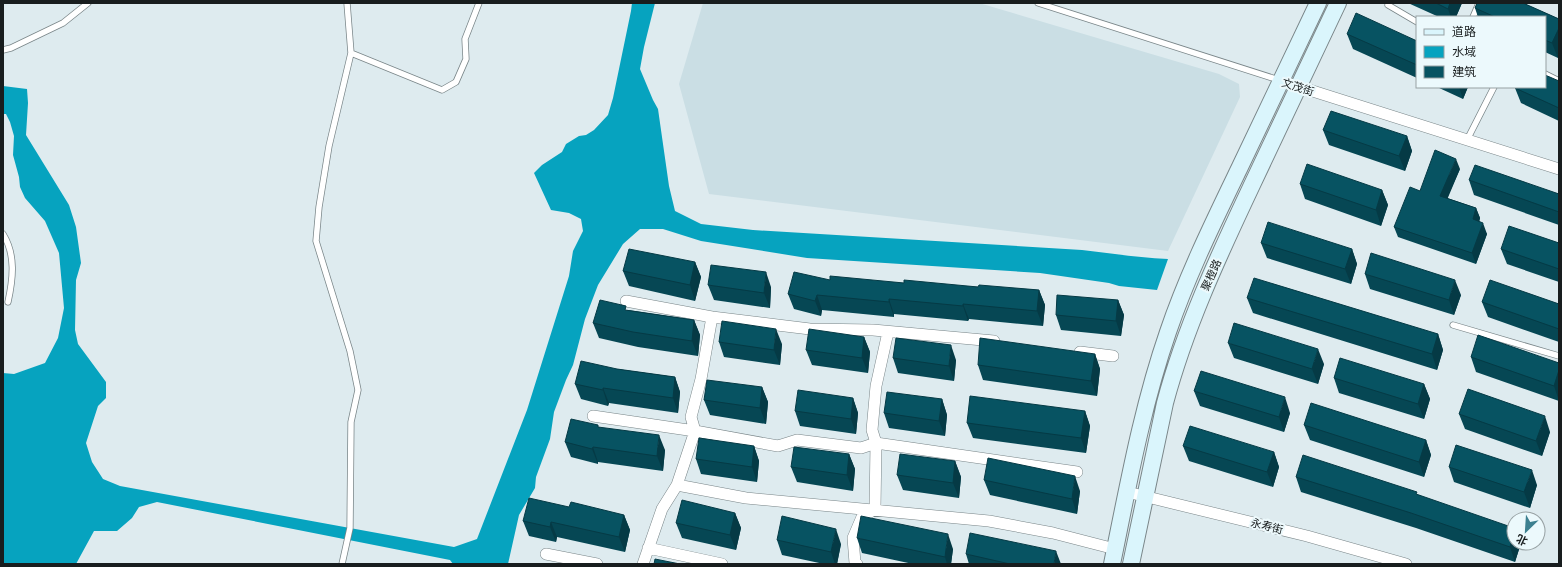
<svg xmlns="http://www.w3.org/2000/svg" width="1562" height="567" font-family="Poppins,'Noto Sans SC',sans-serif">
	<rect width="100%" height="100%" fill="#deebef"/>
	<path fill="#cadee4" d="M703,3H979L1219,74L1239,84L1240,97L1168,251L709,194L679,84Z"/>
	<path fill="#06a3bf" d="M632,3H655L644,47L640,69L653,100L658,109L669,186L675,211L701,224L753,230L1082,250C1111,253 1139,258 1168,259L1157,290L1119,286L1109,283L1040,273L807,258L701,241L663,229H640L623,244L598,285L585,319L573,365L566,380L554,412L550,439L536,477L535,488L519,515L508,564H453L450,560L157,502L139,507L132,518L117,531H94L76,564H3V373L14,374L45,363L58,338L64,308L59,253L45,221L25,198L20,187L19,177L13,155L14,136L10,122L6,114H3V86L27,89L28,103L26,135L69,205L76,227L81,263L76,280L75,330L78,344L106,382V398L98,406L86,443L92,462L103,479L120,486L454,547L477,539L527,410L569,276L573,251L583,231L581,219L569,213L551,210L534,173L542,165L562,152L566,144L579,136L586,135L594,130L608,115L613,98L631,11Z"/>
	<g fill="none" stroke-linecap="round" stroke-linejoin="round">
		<g stroke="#798588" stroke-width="7">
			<path id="lane" d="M1038,3L1279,80
				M1388,5L1417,22
				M1473,17L1479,3
				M3,50L11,48L63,23L88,3
				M351,53L442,90L456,82L466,59L465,39L479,3
				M1545,74L1559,81
				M1467,140L1494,87
				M3,234C16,255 13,279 8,302
				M1453,325L1559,356
				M342,564L350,528L351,422L358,390L350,351L316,241L319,207L329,146L351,53L347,3"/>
		</g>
		<g stroke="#798588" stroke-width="12">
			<path id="street" d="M1281,81L1559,169
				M626,301L712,317L810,329L873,330L994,341
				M1080,352L1113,356
				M593,416L695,431L778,446L797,440L861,448L876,443L1077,472
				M677,485L695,431L691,417L701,379L712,317
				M1127,492L1307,536L1406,564
				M648,548L722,564
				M546,554L597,564
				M643,564L662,509L677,485L746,498L989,521L1053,533L1115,549
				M857,564L855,563L853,538L862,517L875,509L876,443L872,430L876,386L888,332"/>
		</g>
		<g stroke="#798588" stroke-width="18">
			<path id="secondary" d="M1112,564C1128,486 1142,407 1168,332C1187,276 1213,223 1239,169C1265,114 1292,58 1318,3
				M1131,564L1165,403C1185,328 1218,257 1251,187C1280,125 1309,64 1338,3"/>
		</g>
		<use href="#lane" stroke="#fff" stroke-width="5.5"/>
		<use href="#street" stroke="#fff" stroke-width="11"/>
		<use href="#secondary" stroke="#daf5fc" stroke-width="16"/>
	</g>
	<path fill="#064754" d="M1408,3H1462L1456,17H1439Z
		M1477,3H1523L1559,19V55L1558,58L1545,52V17H1478L1475,8Z
		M1347,34L1417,41V78L1353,49Z
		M1559,81V121L1521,103L1515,88Z
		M1437,87H1468L1463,99Z
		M1323,130L1407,136L1412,151L1405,171L1329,145Z
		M1460,169L1447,198L1476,208L1480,218L1479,222L1487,234L1476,264L1398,237L1394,227L1420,191Z
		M1469,180L1559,194V225L1474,195Z
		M1300,184L1382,190L1388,205L1381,226L1305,199Z
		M1261,243L1352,249L1357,264L1351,284L1267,258Z
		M1559,243V282L1507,264L1501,249Z
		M695,262L701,277L695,301L629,286L623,271Z
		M1365,274L1461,295L1454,315L1370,289Z
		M830,280L904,283L1039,290L1045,305L1043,326L969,319L968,321L894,314V317L822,310L821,316L794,309L788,294Z
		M708,285L771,287L770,308L714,300Z
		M1247,298L1438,334L1443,350L1437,370L1253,313Z
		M1118,300L1124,315L1121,336L1061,330L1056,315Z
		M1482,302L1559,304V342L1488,317Z
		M628,310L694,320L700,335L698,356L638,347L599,338L593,323Z
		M864,337L870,352L868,373L812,365L806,350Z
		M719,342L782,344L780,365L724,357Z
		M1228,343L1324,364L1318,384L1234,358Z
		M1095,354L1100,369L1097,396L983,380L978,365Z
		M1471,357L1559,363V401L1476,372Z
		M893,358L956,360L954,381L898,373Z
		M617,369L675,377L680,392L678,413L609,403L608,406L581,399L575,384Z
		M1334,378L1424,384L1430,399L1424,419L1339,393Z
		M762,387L768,402L766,424L710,415L704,400Z
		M1194,391L1290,413L1284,432L1200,406Z
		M853,398L858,413L856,434L800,426L795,411Z
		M942,399L947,415L945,436L889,428L884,413Z
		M1085,411L1090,426L1086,453L973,438L967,423Z
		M1459,414L1550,432L1542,456L1465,429Z
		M1304,425L1426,440L1431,455L1424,477L1310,440Z
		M598,427L665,450L663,471L598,462V464L571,457L565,442Z
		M754,446L759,461L757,482L701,474L696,459Z
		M1183,446L1274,452L1279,467L1273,487L1189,461Z
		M849,454L855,469L853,491L797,482L791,467Z
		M955,461L961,477L959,498L903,490L897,475Z
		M1449,467L1537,485L1530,508L1454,482Z
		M1296,477L1419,495L1521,543L1515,562L1416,528L1301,492Z
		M984,480L1080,491L1077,514L990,495Z
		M569,507L624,515L630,530L625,552L557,537L556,542L529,536L523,521Z
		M735,513L741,528L736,550L682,538L676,523Z
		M857,538L953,549L951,564H913L862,553Z
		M777,540L841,544L837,564H824L782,555Z
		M966,554L1061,564H969Z"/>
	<path fill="#053a45" d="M1450,3H1462L1456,17H1451L1448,9Z
		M1559,28V55L1558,58L1552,43Z
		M1459,87H1468L1463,99Z
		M1407,136L1412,151L1405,171L1399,156Z
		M1456,159L1460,169L1444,207L1440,196Z
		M1382,190L1388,205L1381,226L1376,210Z
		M1476,208L1480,218L1477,230L1473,219Z
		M1483,223L1487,234L1476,264L1472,253Z
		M1352,249L1357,264L1351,284L1345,269Z
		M695,262L701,277L695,301L690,285Z
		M766,272L771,287L770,308L764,293Z
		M1455,280L1461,295L1454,315L1449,300Z
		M1039,290L1045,305L1043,326L1037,311Z
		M817,295L822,310L821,316L815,301Z
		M889,299L894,314V317L889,302Z
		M1118,300L1124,315L1121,336L1116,321Z
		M963,304L969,319L968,321L963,306Z
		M694,320L700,335L698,356L692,341Z
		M776,329L782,344L780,365L774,350Z
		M1438,334L1443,350L1437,370L1432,354Z
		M864,337L870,352L868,373L862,358Z
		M951,345L956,360L954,381L949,366Z
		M1318,349L1324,364L1318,384L1312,369Z
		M1095,354L1100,369L1097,396L1091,381Z
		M1559,370V401L1554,386Z
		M675,377L680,392L678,413L673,398Z
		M1424,384L1430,399L1424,419L1418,404Z
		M762,387L768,402L766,424L760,408Z
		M603,388L609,403L608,406L603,390Z
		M1285,397L1290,413L1284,432L1279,417Z
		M853,398L858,413L856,434L851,419Z
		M942,399L947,415L945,436L939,421Z
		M1085,411L1090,426L1086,453L1081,438Z
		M1545,416L1550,432L1542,456L1536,441Z
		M659,435L665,450L663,471L657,456Z
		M1426,440L1431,455L1424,477L1419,462Z
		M754,446L759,461L757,482L752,467Z
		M593,447L598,462V464L592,449Z
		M1274,452L1279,467L1273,487L1267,472Z
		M849,454L855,469L853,491L847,475Z
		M955,461L961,477L959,498L953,483Z
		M1532,470L1537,485L1530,508L1524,492Z
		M1075,476L1080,491L1077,514L1072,499Z
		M735,513L741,528L736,550L730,535Z
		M624,515L630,530L625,552L619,537Z
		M551,522L557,537L556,542L550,527Z
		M836,529L841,544L837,564H835L831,552Z
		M1514,533V543H1521L1515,562L1510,547Z
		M948,534L953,549L951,564H947L945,557Z
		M1056,551L1061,564H1054Z"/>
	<path fill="#075362" stroke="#053a45" d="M1436,3H1450L1448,9Z
		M1477,3H1523L1559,19V28L1552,43L1545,40V17H1495L1475,8Z
		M1356,13L1417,41V65L1347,34Z
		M1545,75L1559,81V108L1515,88L1516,87H1545Z
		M1331,111L1407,136L1399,156L1323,130Z
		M1435,150L1456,159L1440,196L1476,208L1473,219L1483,223L1472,253L1394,227L1410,187L1420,191Z
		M1307,164L1382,190L1376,210L1300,184Z
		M1475,165L1559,194V212L1469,180Z
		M1268,222L1352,249L1345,269L1261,243Z
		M1509,226L1559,243V269L1501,249Z
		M629,249L695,262L690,285L623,271Z
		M1371,253L1455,280L1449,300L1365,274Z
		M711,265L766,272L764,293L708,285Z
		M794,272L830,280V276L904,283V280L978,287L979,285L1039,290L1037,311L963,304V306L889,299V302L817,295L815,301L788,294Z
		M1254,278L1438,334L1432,354L1247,298Z
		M1490,280L1559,304V329L1482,302Z
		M1057,295L1118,300L1116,321L1056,315Z
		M600,300L626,306L625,310L694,320L692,341L633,332L593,323Z
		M722,321L776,329L774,350L719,342Z
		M1234,323L1318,349L1312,369L1228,343Z
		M809,329L864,337L862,358L806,350Z
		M1478,335L1559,363V370L1554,386L1471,357Z
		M896,338L951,345L949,366L893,358Z
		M980,338L1095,354L1091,381L978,365Z
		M1340,358L1424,384L1418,404L1334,378Z
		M581,361L617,369L675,377L673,398L603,388V390L575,384Z
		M1201,371L1285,397L1279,417L1194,391Z
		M707,380L762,387L760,408L704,400Z
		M1468,389L1545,416L1536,441L1459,414Z
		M798,390L853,398L851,419L795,411Z
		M887,392L942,399L939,421L884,413Z
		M970,396L1085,411L1081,438L967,423Z
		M1311,403L1426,440L1419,462L1304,425Z
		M571,419L598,425V427L659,435L657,456L593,447L592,449L565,442Z
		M1190,426L1274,452L1267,472L1183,446Z
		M699,438L754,446L752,467L696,459Z
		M1456,445L1532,470L1524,492L1449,467Z
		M794,447L849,454L847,475L791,467Z
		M900,454L955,461L953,483L897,475Z
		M1303,455L1417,492L1416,494L1514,528V533L1510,547L1411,513L1296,477Z
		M988,458L1075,476L1072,499L984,480Z
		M529,498L569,507L571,502L624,515L619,537L551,522L550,527L523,521Z
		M682,500L735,513L730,535L676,523Z
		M782,516L836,529L831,552L777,540Z
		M861,516L948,534L945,557L857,538Z
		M970,533L1056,551L1054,564H1010L966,554Z
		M655,559L680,564H654Z"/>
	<g text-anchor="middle" stroke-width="4" stroke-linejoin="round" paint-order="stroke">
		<g font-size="11" fill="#181d1e" stroke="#ecf9fc">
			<text transform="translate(1298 87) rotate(18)" y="4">文茂街</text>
			<text transform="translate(1211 275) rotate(-66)" y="4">聚橙路</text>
			<text transform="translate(1267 526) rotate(14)" y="4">永寿街</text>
		</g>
	</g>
	<rect width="1562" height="567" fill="none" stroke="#181d1e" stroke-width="8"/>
	<rect x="1416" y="16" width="130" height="72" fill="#ecf9fc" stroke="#97a1a3"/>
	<rect x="1424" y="29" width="20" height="6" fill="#daf5fc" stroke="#97a1a3"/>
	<text x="1452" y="36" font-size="12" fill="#181d1e">道路</text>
	<rect x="1424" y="46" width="20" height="12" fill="#06a3bf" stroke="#97a1a3"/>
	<text x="1452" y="56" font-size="12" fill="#181d1e">水域</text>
	<rect x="1424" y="66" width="20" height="12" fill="#075362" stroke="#97a1a3"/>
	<text x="1452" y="76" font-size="12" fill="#181d1e">建筑</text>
	<g transform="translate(1526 531) rotate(205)"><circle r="19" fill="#ecf9fc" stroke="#97a1a3"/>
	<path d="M0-3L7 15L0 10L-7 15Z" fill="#3d8090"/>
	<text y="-6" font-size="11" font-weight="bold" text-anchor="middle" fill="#181d1e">北</text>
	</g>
</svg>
